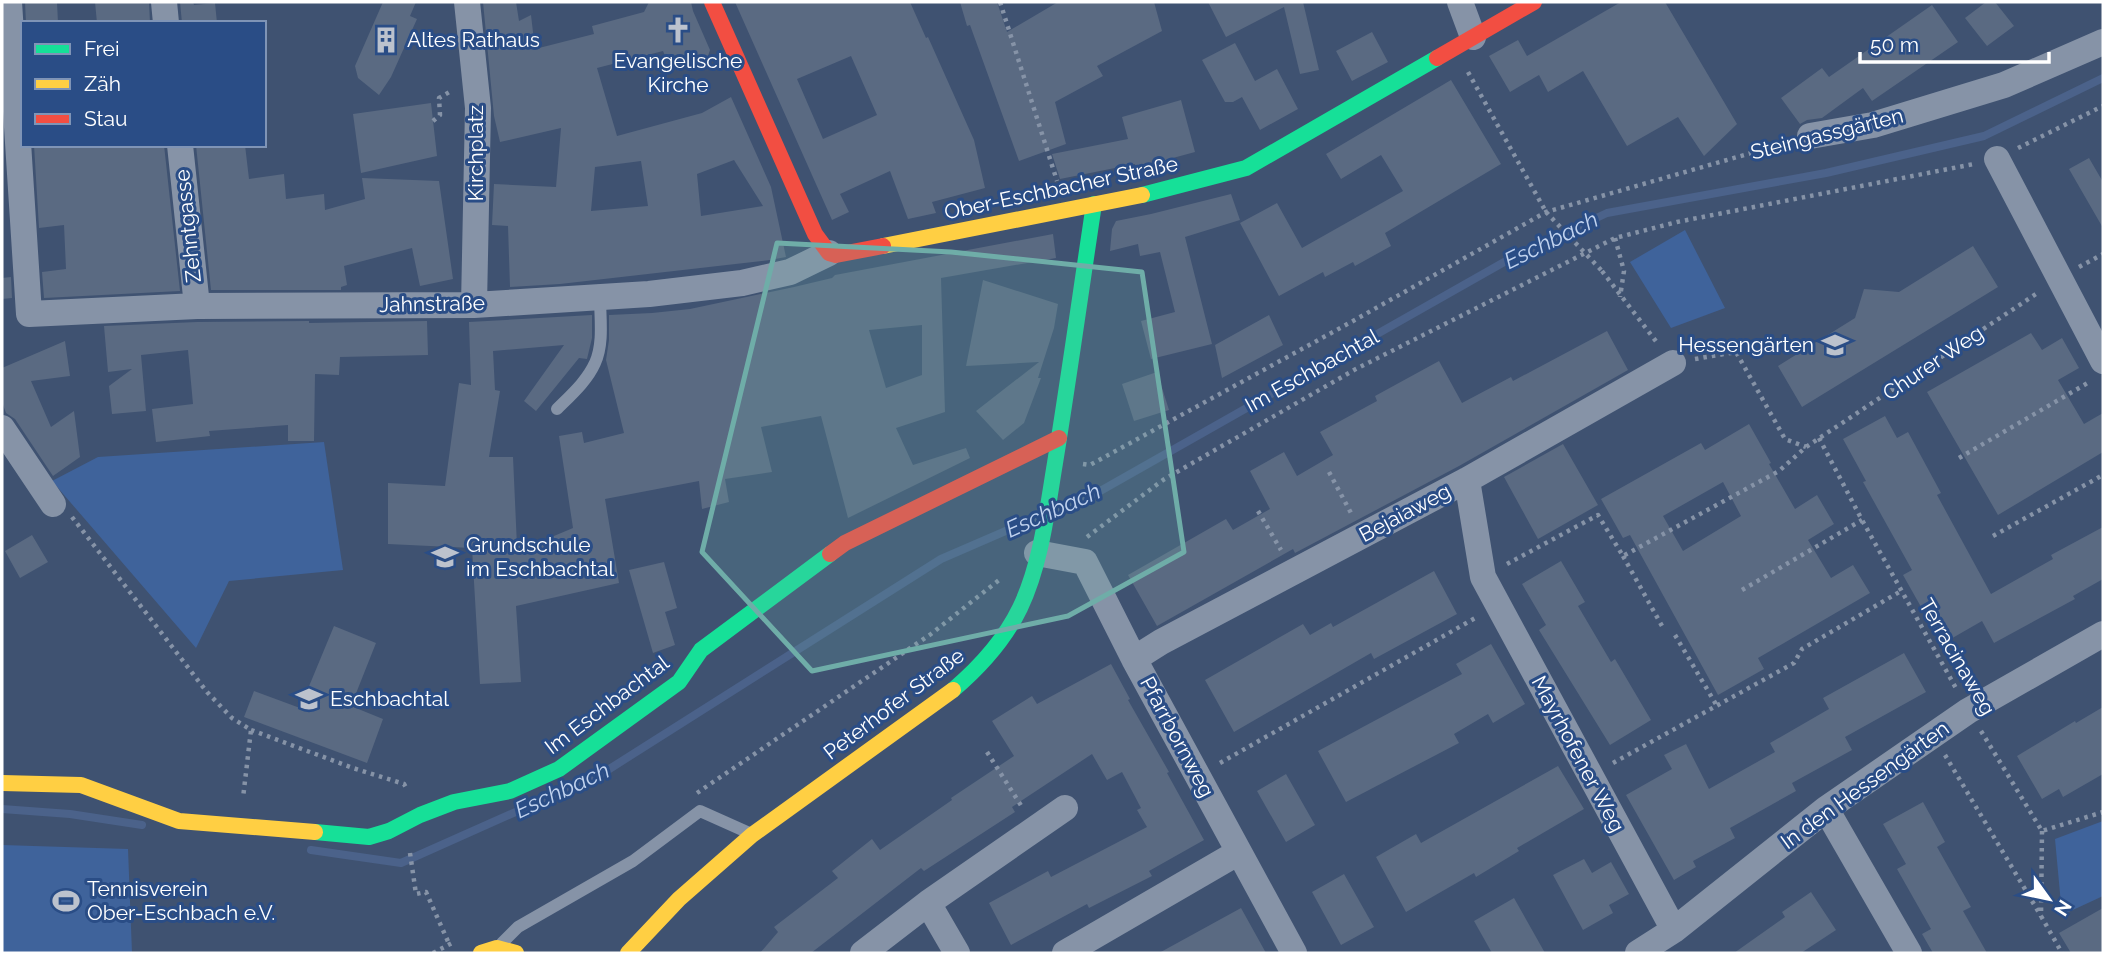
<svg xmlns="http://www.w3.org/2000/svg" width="2105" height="955" font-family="Raleway,sans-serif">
	<rect width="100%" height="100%" fill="#3f5271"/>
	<path fill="#3f639b" d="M1685,230L1725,308L1671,328L1630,262Z
		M324,442L343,570L229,581L196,648L52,481L98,457Z
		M2103,821V896L2062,915L2055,839Z
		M2,845L128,849L132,953H2Z"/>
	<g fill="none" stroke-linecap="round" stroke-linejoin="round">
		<path stroke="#4b628a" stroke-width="8" d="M1058,509L1102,490L1513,257L1607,213L1826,173L1984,136L2103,78
			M2,809L70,814L142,825
			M311,850L401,863L603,773L941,559L1033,519"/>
	</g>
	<path fill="#5a6a82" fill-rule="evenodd" d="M25,2H57L58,23H26Z
		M95,2H149L150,23H97Z
		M180,2H193L194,5L215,3L217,23H182Z
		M383,2H416L410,16L417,19L391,77L379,95L358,78L355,66Z
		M483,2H516L519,21L531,15L535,49L594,34L592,26L644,12L649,2H691L693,11L710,50L707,59L679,71L670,67L663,51L597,68L617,136L702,113L731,97L771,187L786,257L770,260L560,284L510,287L508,226L492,225L494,184L556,187L561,128L500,142L494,116ZM734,160L763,206L701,216L697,174ZM641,161L648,206L591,211L595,167Z
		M735,2H910L926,38L928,37L974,140L985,188L932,202L936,213L908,219L890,171L840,194L849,212L832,220ZM851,56L877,115L823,139L797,79Z
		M960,2H997L1007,32L1058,2H1154L1162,31L1097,66L1103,76L1055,102L1066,144L1019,161L970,25L967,26Z
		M1208,2H1303L1319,70L1300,74L1284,7L1226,37Z
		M1621,2H1665L1737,124L1704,156L1678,117L1627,146L1583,71L1548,92L1539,75L1510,92L1489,56L1518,40L1527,56Z
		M1986,2H1995L2014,26L1987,46L1965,18Z
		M1932,5L1958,42L1872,101L1863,88L1822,118L1807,120L1800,124L1781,98L1822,68L1829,77Z
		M1372,32L1388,62L1352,81L1336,51Z
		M1235,43L1255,81L1277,69L1298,109L1260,130L1242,97L1233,102H1225L1202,60Z
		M1451,80L1501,164L1385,233L1391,246L1355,266L1353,262L1325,277L1323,272L1279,296L1240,223L1277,203L1302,248L1403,191L1381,155L1341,179L1326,154Z
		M1181,100L1195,152L1136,168L1135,164L1060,179L1052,154L1128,139L1122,117Z
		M431,103L437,156L361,173L353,114Z
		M34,145H164L180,291L44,298L42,272L66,269L64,225L39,228Z
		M196,145H245L249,179L284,174L286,199L324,194L325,210L365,199L362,178L439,181L453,279L420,286L412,248L344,266L347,285L341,287V290H211Z
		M2089,158L2103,182V228L2069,169Z
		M1231,194L1240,220L1185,237L1212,344L1151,359L1141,321L1175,312L1160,252L1140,256L1138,244L1110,251L1112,229L1116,221L1151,214Z
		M1053,234L1056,258L941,278L945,412L896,428L913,465L966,448L970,458L848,518L821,416L761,427L772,472L725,479L729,502L702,509L699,481L605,499L619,583L516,606L521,682L480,684L472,548L388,544V483L445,486L459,383L471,385L469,322L592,315V338L587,359L579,358L536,411L524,401L564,345L493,351L495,390L500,391L489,457H513L517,546L542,541L573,528L559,436L582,432L584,443L624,433L606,360L609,340V315L652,313L690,309L794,287L832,278L835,275ZM922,325V375L886,388L869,330Z
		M1973,246L1998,287L1802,407L1778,366L1855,318L1864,289L1899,292Z
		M11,277L12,298L2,299V278Z
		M983,280L1058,304L1054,328L1038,378H1041L1024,423L1003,440L976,411L1039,362L966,366Z
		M1269,315L1283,345L1222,378L1215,345Z
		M309,321V323L427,321L428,355L340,357L339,375L315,374L314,441H288V425L209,431L210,436L156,442L152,409L193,404L188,350L141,355L146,411L112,414L109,386L132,369L108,372L104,326L197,322Z
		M1607,331L1628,370L1459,466L1295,553L1293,549L1157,626L1128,575L1226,519L1233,530L1270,509L1250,471L1284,452L1297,476L1333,455L1320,432L1377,401L1375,396L1439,361L1462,403L1511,377L1513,381Z
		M2031,333L2042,350L2062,338L2079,368L2058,380L2084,424L2103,413V452L1998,515L1927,392Z
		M65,341L70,376L31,381L51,427L74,411L80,457L53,476L15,419L6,413L2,402V368Z
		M1157,372L1169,410L1134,421L1122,384Z
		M1885,416L1897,438L1908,432L1941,493L1937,495L1991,594L2053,559L2051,555L2103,527V579L2073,596L2075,599L1994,643L1982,621L1942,644L1903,575L1912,570L1863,482L1866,481L1843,439Z
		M1749,424L1771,463L1769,464L1795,509L1817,495L1834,524L1808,540L1831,578L1853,565L1870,593L1758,658L1764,669L1718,695L1630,535L1623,538L1601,499L1701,443L1705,450ZM1723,482L1741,516L1683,551L1663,516Z
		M1563,444L1598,505L1538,539L1504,477Z
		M32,535L48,562L20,578L5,551Z
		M1561,561L1585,602L1578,606L1611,662L1615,659L1651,720L1610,745L1539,630L1546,625L1522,584Z
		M664,562L677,608L665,612L675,645L653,653L629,570Z
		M1434,571L1457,614L1374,659L1371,653L1234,732L1205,680L1303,624L1310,635L1331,623L1333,627Z
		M334,626L376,643L351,706L383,719L367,763L244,717L254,691L300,708Z
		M1491,644L1525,704L1493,723L1488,714L1454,734L1459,743L1346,802L1318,751L1462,674L1456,664Z
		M1904,653L1926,692L1845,737L1852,750L1792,783L1796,791L1730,828L1735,838L1693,861L1696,867L1674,880L1626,795L1672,769L1664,755L1686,744L1709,789L1775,752L1770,743L1829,709L1823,698Z
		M1111,664L1130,699L1128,700L1169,772L1167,773L1204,840L1149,871L1152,876L1089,908L1087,904L1011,945L989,903L1048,871L1051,877L1147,827L1137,810L1141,808L1122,772L1107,780L1092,754L1012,807L1015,812L924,871L921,868L811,953H760L778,932L774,927L838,878L832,871L872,839L880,850L952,800L951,798L1014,756L992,721L1032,696L1037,704Z
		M2103,707V774L2063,797L2059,789L2042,799L2017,756L2075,721L2076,723Z
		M1558,766L1584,809L1517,848L1519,851L1476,877L1474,873L1406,912L1376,857L1416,834L1421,843Z
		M1286,774L1315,825L1286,842L1257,791Z
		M1923,802L1945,842L1937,847L1971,907L1963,911L1987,953H1933L1922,934L1931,929L1897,869L1906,864L1883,824Z
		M1584,859L1592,873L1611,862L1629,894L1609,905L1613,913L1583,930L1553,875Z
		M1344,874L1374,927L1341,945L1312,892Z
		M1811,892L1836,930L1801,953H1734L1785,917L1782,912Z
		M1514,898L1545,953H1492L1474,921Z
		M1241,908L1266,953H1159Z
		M2103,908V953H2071L2059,933Z"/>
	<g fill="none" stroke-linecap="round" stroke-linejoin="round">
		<path stroke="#8693a7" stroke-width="4.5" stroke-dasharray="3.5 5" stroke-linecap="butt" d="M1000,2L1057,181
			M1468,72L1546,212
			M433,121L440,115L439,98L453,90
			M2018,148L2103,106
			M1615,238L1624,271L1620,297
			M2079,267L2103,254
			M1602,271L1658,344
			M1695,359L1736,352L1785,439L1806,447
			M1819,438L1862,520L1957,690
			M1959,458L2091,381
			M1083,464L1090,465L1353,321L1546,212L1786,143
			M1329,472L1351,513
			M1258,511L1281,550
			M72,517L207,692L232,718L251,730L243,798
			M1993,536L2103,475
			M1087,537L1163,480L1354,370L1615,238L1677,222L1974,164
			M1623,556L1662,626
			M1507,564L1598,515L1623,556L1779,471L1806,447L2039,292
			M1742,590L1862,520
			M1675,635L1717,706
			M251,730L353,768L404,784L407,789
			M1981,731L2042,831L2103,812
			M987,752L1022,807
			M1945,755L2041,916
			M1220,763L1477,617
			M1613,763L1794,663L1802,649L1901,591
			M697,793L931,634L999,580
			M2042,831L2041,916L2062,953
			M410,853L416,894L426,892L450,946
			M433,953L454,942"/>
		<path stroke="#8693a7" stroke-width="12" d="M557,409C571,395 587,381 595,363C604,344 600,317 600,297
			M502,943L518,927L633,861L700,811L747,832"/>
		<path stroke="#8693a7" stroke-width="26" d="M9,2L29,314L197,306L474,305L649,294L742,283L790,272L829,253
			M164,2L166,23
			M467,2L478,108L474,305
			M1460,2L1473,37
			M1810,136L1873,125L2004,85L2103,42
			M180,145L197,306
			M1997,159L2103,361
			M2,428L53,504
			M1467,480L1483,577L1674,930
			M1037,553L1085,562L1134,659L1294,953
			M1134,659L1161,642L1467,480L1673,363
			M1826,809L1909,953
			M928,903L957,953
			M863,953L928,903L1065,808
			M1065,953L1239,852
			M1638,953L1674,930L1826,809L1968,711L2103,634"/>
		<path stroke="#16e098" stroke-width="16" d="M1142,195L1246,168L1437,58
			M953,690C980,667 1004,641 1020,608C1041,564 1047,511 1055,463C1069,377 1081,290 1094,204
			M315,832L369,837L389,831L420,815L454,802L510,791L559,769L679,682L701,650L830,554"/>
		<path stroke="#ffcf43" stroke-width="16" d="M883,246L1142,195
			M2,783L81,785L179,821L315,832
			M481,953L497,948L516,953
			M628,953L679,899L752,835L953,690"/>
		<path stroke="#f24e42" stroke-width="16" d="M712,2L815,234L829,253L836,255L883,246
			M1437,58L1534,2
			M830,554L845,543L1059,438"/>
		<path stroke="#8693a7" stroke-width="4.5" stroke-dasharray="3.5 5" stroke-linecap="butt" d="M1546,212L1602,271"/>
	</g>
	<path fill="#6fada8" fill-opacity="0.2" stroke="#6fada8" stroke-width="5" stroke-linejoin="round" d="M777,243L951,252L1142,272L1184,552L1068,616L812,671L702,552Z"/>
	<defs>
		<g id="church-bare" transform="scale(2.1)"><path d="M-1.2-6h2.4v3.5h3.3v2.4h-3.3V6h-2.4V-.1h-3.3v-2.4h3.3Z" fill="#bcc2cd" stroke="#2a4d86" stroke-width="2.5" paint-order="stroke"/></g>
		<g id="building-bare" transform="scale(2.1)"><path d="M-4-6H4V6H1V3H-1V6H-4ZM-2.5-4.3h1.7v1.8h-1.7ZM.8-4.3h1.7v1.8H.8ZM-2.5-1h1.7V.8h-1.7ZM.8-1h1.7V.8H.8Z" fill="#bcc2cd" stroke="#2a4d86" stroke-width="2.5" paint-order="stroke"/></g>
		<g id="school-bare" transform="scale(2.1)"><path d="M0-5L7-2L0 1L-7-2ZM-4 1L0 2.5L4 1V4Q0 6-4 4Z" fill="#bcc2cd" stroke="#2a4d86" stroke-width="2.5" paint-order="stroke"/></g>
		<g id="stadium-bare" transform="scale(2.1)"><path d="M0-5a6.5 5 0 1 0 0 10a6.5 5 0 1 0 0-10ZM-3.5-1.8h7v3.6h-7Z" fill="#bcc2cd" stroke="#2a4d86" stroke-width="2.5" paint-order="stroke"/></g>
	</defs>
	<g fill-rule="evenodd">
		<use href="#church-bare" x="678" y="30"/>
		<use href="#building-bare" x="386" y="40"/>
		<use href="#school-bare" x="1835" y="345"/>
		<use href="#school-bare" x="445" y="557"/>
		<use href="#school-bare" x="309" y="699"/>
		<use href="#stadium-bare" x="66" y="901"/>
	</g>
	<g text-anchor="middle" stroke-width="6" stroke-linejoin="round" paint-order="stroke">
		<g font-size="21" fill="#fff" stroke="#2a4d86" text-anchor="start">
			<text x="407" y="47">Altes Rathaus</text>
			<text x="678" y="68" text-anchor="middle">Evangelische<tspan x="678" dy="24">Kirche</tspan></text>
			<text x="1814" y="352" text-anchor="end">Hessengärten</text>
			<text x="466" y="552">Grundschule<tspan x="466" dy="24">im Eschbachtal</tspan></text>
			<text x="330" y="706">Eschbachtal</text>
			<text x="87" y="896">Tennisverein<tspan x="87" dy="24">Ober-Eschbach e.V.</tspan></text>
		</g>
		<g font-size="21" fill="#fff" stroke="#2a4d86">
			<text transform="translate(1827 134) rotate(-14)" y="7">Steingassgärten</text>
			<text transform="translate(476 153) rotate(-90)" y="7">Kirchplatz</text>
			<text transform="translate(1061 188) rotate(-12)" y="7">Ober-Eschbacher Straße</text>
			<text transform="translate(188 226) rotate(-96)" y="7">Zehntgasse</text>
			<text transform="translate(432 304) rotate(-1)" y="7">Jahnstraße</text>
			<text transform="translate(1933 363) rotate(-34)" y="7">Churer Weg</text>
			<text transform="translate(1312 371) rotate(-29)" y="7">Im Eschbachtal</text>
			<text transform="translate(1405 513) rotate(-28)" y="7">Bejaiaweg</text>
			<text transform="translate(1957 657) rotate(60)" y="7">Terracinaweg</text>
			<text transform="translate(894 704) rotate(-37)" y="7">Peterhofer Straße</text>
			<text transform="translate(607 705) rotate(-37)" y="7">Im Eschbachtal</text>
			<text transform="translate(1177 737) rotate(62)" y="7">Pfarrbornweg</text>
			<text transform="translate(1578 754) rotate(62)" y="7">Mayrhofener Weg</text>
			<text transform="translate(1865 785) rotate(-36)" y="7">In den Hessengärten</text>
		</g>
		<g font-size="23" font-style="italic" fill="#c1d3ef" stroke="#2a4d86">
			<text transform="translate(1551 240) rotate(-26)" y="8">Eschbach</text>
			<text transform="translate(1053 510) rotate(-24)" y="8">Eschbach</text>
			<text transform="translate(562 790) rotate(-25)" y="8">Eschbach</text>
		</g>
	</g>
	<rect width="2105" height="955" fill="none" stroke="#ffffff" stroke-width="7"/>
	<rect x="21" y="21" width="245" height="126" fill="#2a4d86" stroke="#7f94b6" stroke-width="2"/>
	<rect x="35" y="44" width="35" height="10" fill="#16e098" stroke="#7f94b6" stroke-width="2"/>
	<text x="84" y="56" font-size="21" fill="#ffffff">Frei</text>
	<rect x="35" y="79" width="35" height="10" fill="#ffcf43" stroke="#7f94b6" stroke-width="2"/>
	<text x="84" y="91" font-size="21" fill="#ffffff">Zäh</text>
	<rect x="35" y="114" width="35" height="10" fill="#f24e42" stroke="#7f94b6" stroke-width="2"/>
	<text x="84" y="126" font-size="21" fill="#ffffff">Stau</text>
	<g transform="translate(2049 899) rotate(123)" stroke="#2a4d86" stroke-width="5" paint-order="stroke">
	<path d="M0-5L12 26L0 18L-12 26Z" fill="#ffffff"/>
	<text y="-10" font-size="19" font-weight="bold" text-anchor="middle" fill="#ffffff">N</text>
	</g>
	<path d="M1860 52v10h189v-10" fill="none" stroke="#ffffff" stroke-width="3.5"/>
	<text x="1870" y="52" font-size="21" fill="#ffffff" stroke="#2a4d86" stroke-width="5" paint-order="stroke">50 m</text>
</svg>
